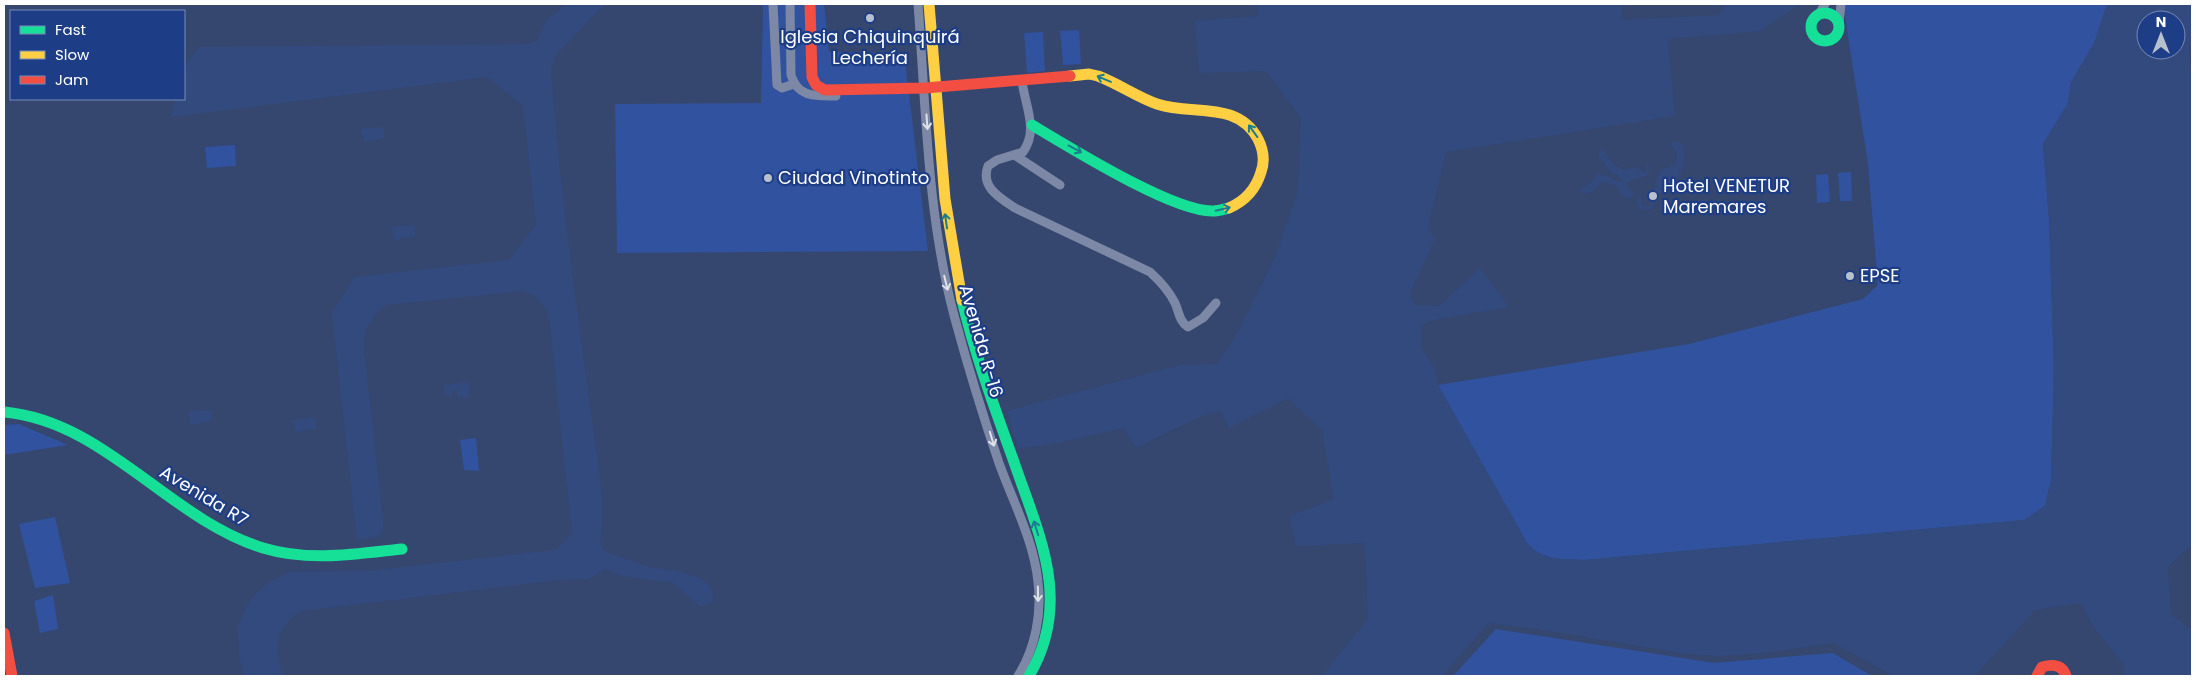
<svg xmlns="http://www.w3.org/2000/svg" width="2196" height="680" font-family="Poppins,sans-serif">
	<rect width="100%" height="100%" fill="#35476f"/>
	<path fill="#31529e" d="M763,4H824L829,52L904,53L928,251L617,253L615,104L761,103Z
		M1843,4H2107L2095,41L2071,83L2068,103L2043,144L2049,219L2054,368L2051,481L2045,506L2024,520L1584,560C1562,559 1543,561 1527,543L1438,385L1689,344L1863,299L1878,285L1868,164Z
		M1079,30L1081,64L1063,65L1060,31Z
		M1043,32L1045,71L1027,73L1024,33Z
		M235,145L236,166L207,168L205,147Z
		M1851,172L1852,201H1840L1838,173Z
		M1828,174L1830,202L1817,203L1816,175Z
		M19,424L68,445L4,455V425Z
		M476,438L479,471L464,470L460,440Z
		M55,517L70,583L35,588L19,524Z
		M53,595L58,629L40,633L34,601Z
		M1496,629L1714,663L1833,653L1872,676H1453Z"/>
	<path fill="#334a7f" fill-rule="evenodd" d="M567,4H605L555,56L551,69C560,196 579,323 596,449C599,471 604,498 602,520C602,530 598,541 604,550C609,555 619,556 625,558C634,561 641,565 650,567C665,570 715,572 713,597C713,605 705,606 699,606L674,583L622,576L605,569L589,579L558,580L301,611C275,627 273,649 283,676H244L239,653L238,627L248,603L266,584L289,572L368,571L555,550L564,543L572,532L549,317C544,303 537,296 523,291L386,305C372,316 367,325 363,341L384,528L379,537L357,540L332,312L355,277L509,260L536,225L523,105L487,77L170,117L176,99H184C184,78 182,60 200,47L528,44L537,41L546,21Z
		M1257,4H1621L1622,20L1719,15L1726,4H1800L1760,31L1668,39L1675,116L1446,152L1428,227L1435,239L1409,295L1416,305L1440,306L1480,268L1509,307L1433,320L1422,325L1421,347L1434,367L1438,385L1527,543C1543,561 1562,559 1584,560L2024,520L2045,506L2051,481L2054,368L2049,219L2043,144L2068,103L2071,83L2095,41L2107,4H2192V36L2189,49L2192,85V544L2168,567L2171,615L2192,630V676H2124V665L2092,625L2081,603L2035,610L1975,676H1894L1833,643L1764,653L1717,656L1686,654L1545,630L1488,623L1442,676H1322L1368,619L1365,543L1296,546L1290,516L1334,499L1322,430L1288,398L1229,428L1220,410L1197,418L1136,448L1124,428C1088,435 1054,446 1018,448L1007,411L1180,365L1217,364L1239,331L1275,257L1298,192L1301,118L1266,71L1199,73L1195,21L1258,16ZM2146,20H2176V50H2146Z
		M384,127V138L364,142L361,129Z
		M1674,141L1680,142C1689,154 1682,177 1671,186C1667,190 1659,193 1656,198C1654,202 1654,206 1652,209L1643,210L1637,205L1639,196L1641,197L1642,206H1650L1659,172L1676,164L1677,153L1671,145Z
		M1600,150L1605,151L1612,163L1623,170L1636,167L1645,173L1647,171L1645,163L1650,166L1647,176L1631,180L1627,184V187L1634,192L1632,199L1625,198L1617,187L1606,182L1601,183L1592,192L1583,194L1581,192V188L1591,183L1597,174C1606,173 1613,182 1623,182V179L1611,172L1598,155Z
		M415,225V236L395,240L392,227Z
		M468,382L470,397H458L457,390L452,391V396L445,395L444,385Z
		M211,410V421L191,425L188,412Z
		M316,418V429L296,432L293,420Z"/>
	<g fill="none" stroke-linecap="round" stroke-linejoin="round">
		<path stroke="#7c88a5" stroke-width="9" d="M773,4L777,85L782,88L794,84
			M790,4L791,75C798,98 816,96 836,96
			M918,4C926,109 927,216 955,319C968,367 983,416 999,463C1013,502 1034,541 1038,582C1042,614 1035,649 1018,676
			M1819,14L1825,4
			M1839,23L1841,4
			M1022,81C1025,106 1039,130 1023,152L997,160L988,166C980,187 1000,198 1015,208L1150,272C1160,281 1169,291 1175,303C1179,312 1179,321 1188,327L1203,318L1216,303
			M1016,156L1060,185"/>
		<path stroke="#16e098" stroke-width="11" d="M1811 27a14 14 0 1 1 28 0a14 14 0 1 1-28 0Z
			M1032,125C1069,147 1173,212 1213,211C1219,211 1224,209 1229,208
			M962,300C975,355 995,409 1014,462C1039,535 1073,602 1029,676
			M4,412C105,421 169,519 263,548C309,562 356,554 402,549"/>
		<path stroke="#ffcf43" stroke-width="11" d="M929,4L945,199L962,300
			M1070,76L1089,74L1098,76C1119,84 1137,97 1157,104C1192,116 1237,100 1258,139C1263,149 1265,161 1261,172C1256,189 1245,201 1229,208"/>
		<path stroke="#f24e42" stroke-width="11" d="M810,4L812,77L816,85L825,90L925,88L1070,76
			M4,633L12,676
			M2037,676L2042,667C2053,664 2062,664 2066,676"/>
	</g>
	<defs><path id="oneway-shaft" d="M-6 0H5M1.5-3L5.5 0L1.5 3" fill="none" stroke-width="1.6" stroke-linecap="round" stroke-linejoin="round" transform="scale(1.25)"/></defs>
	<g stroke="#1a7e8e">
		<use href="#oneway-shaft" transform="translate(1104 79) rotate(-157)"/>
		<use href="#oneway-shaft" transform="translate(1253 131) rotate(-126)"/>
		<use href="#oneway-shaft" transform="translate(1075 149) rotate(28)"/>
		<use href="#oneway-shaft" transform="translate(1223 209) rotate(-13)"/>
		<use href="#oneway-shaft" transform="translate(946 221) rotate(-98)"/>
		<use href="#oneway-shaft" transform="translate(1036 528) rotate(-107)"/>
	</g>
	<g stroke="#dee1e8">
		<use href="#oneway-shaft" transform="translate(927 122) rotate(86)"/>
		<use href="#oneway-shaft" transform="translate(946 283) rotate(76)"/>
		<use href="#oneway-shaft" transform="translate(992 439) rotate(73)"/>
		<use href="#oneway-shaft" transform="translate(1038 594) rotate(89)"/>
	</g>
	<g fill="#b8bfcd" stroke="#1d3d87" stroke-width="2">
		<circle cx="870" cy="18" r="5"/>
		<circle cx="768" cy="178" r="5"/>
		<circle cx="1653" cy="196" r="5"/>
		<circle cx="1850" cy="276" r="5"/>
	</g>
	<g text-anchor="middle" stroke-width="4.5" stroke-linejoin="round" paint-order="stroke">
		<g font-size="18" fill="#fff" stroke="#1d3d87" text-anchor="start">
			<text x="870" y="43" text-anchor="middle">Iglesia Chiquinquirá<tspan x="870" dy="21">Lechería</tspan></text>
			<text x="778" y="184">Ciudad Vinotinto</text>
			<text x="1663" y="192">Hotel VENETUR<tspan x="1663" dy="21">Maremares</tspan></text>
			<text x="1860" y="282">EPSE</text>
		</g>
		<g font-size="18" fill="#fff" stroke="#1d3d87">
			<text transform="translate(981 341) rotate(74)" y="6">Avenida R-16</text>
			<text transform="translate(204 496) rotate(31)" y="6">Avenida R7</text>
		</g>
	</g>
	<rect width="2196" height="680" fill="none" stroke="#ffffff" stroke-width="10"/>
	<rect x="10" y="10" width="175" height="90" fill="#1d3d87" stroke="#778bb7"/>
	<rect x="20" y="26" width="25" height="8" fill="#16e098" stroke="#778bb7"/>
	<text x="55" y="35" font-size="15" fill="#ffffff">Fast</text>
	<rect x="20" y="51" width="25" height="8" fill="#ffcf43" stroke="#778bb7"/>
	<text x="55" y="60" font-size="15" fill="#ffffff">Slow</text>
	<rect x="20" y="76" width="25" height="8" fill="#f24e42" stroke="#778bb7"/>
	<text x="55" y="85" font-size="15" fill="#ffffff">Jam</text>
	<g transform="translate(2161 35)"><circle r="24" fill="#1d3d87" stroke="#778bb7"/>
	<path d="M0-4L9 19L0 12L-9 19Z" fill="#b8bfcd"/>
	<text y="-8" font-size="14" font-weight="bold" text-anchor="middle" fill="#ffffff">N</text>
	</g>
</svg>
